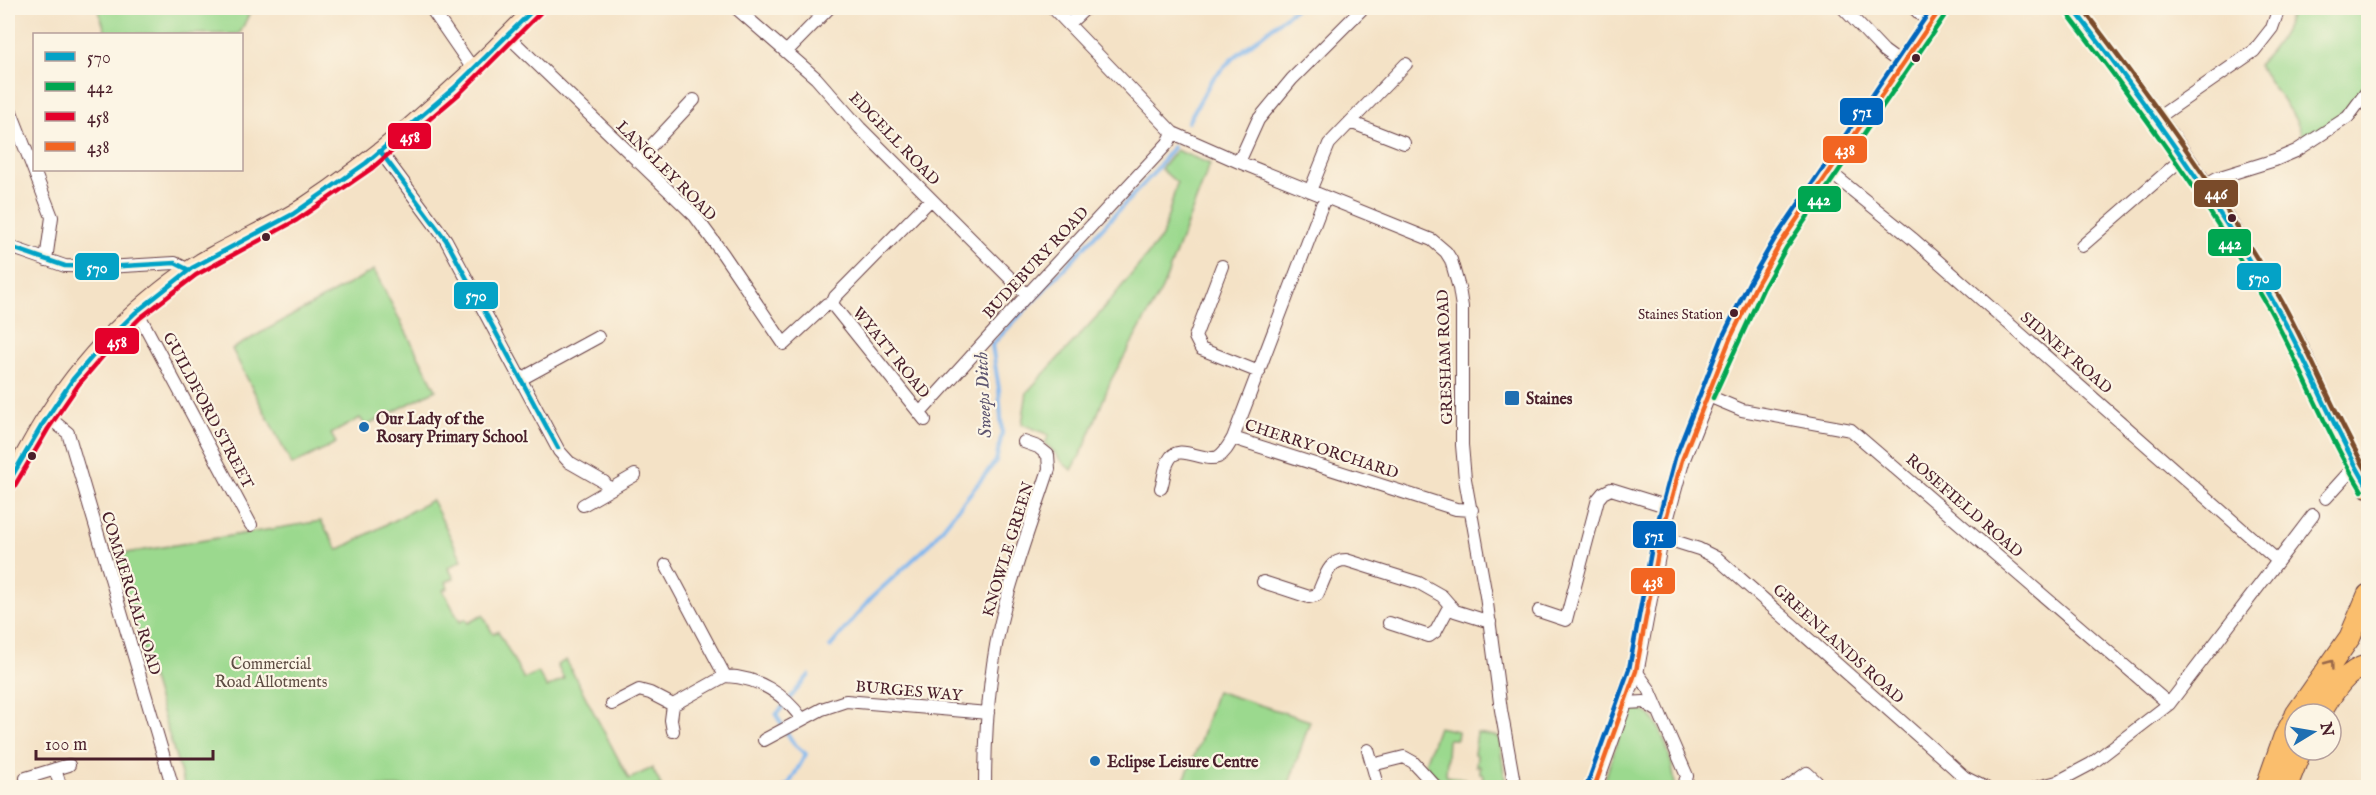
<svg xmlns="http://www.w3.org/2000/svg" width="2376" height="795" font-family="'IM FELL English',serif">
	<rect width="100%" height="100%" fill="#fcf5e5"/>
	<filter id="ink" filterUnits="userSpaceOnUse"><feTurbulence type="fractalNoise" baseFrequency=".0167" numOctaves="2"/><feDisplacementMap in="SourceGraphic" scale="12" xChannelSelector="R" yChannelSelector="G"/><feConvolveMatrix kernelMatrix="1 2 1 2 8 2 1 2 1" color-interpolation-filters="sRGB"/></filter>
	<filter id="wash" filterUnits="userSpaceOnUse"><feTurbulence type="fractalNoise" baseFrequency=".008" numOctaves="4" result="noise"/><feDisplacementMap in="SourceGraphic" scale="24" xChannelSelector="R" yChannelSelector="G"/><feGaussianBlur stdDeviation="1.35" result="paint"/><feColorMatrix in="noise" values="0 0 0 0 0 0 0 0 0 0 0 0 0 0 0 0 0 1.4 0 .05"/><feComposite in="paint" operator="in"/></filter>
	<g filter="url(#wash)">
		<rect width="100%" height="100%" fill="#f4e2c6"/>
		<path fill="#9bd98e" stroke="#727c5c" stroke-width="1.5" d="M98,8H252L240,33L236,34H106Z
			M2293,8H2368C2368,28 2372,60 2368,79C2364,103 2323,128 2304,140L2296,120L2258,65C2277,46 2285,33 2293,8Z
			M1176,150L1210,164L1162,289L1111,380L1085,446L1072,470C1057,461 1058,452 1045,444L1049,435L1022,424L1027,392L1100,313L1162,237L1177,183L1161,169Z
			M374,270L436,390L366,426L360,418L331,434L336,443L292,465L232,349Z
			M432,500L462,560L448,568L454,578L446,582L448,588L443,590L460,622L465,619L468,623L483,615L493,634L498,631L524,679L538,672L547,688L564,679L557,665L566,660L629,779L652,768L662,787H185L114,555L321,521L338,550Z
			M1216,691L1310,721L1288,787H1181L1200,742Z
			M1634,708C1638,710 1644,711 1647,713C1663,723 1674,769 1675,787L1602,788L1620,734Z
			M1438,727L1458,731L1457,739H1448L1446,776L1466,779V782L1482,783L1483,775L1480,774V766H1476L1477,755L1474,754L1477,733L1499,737L1506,787C1473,788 1445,795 1425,763Z"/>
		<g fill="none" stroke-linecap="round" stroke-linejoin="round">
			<path stroke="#7eb6ee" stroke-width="4" d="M1188,122L1211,81L1232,59L1296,8
				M830,647L871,598L929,545L996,461L1002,433L999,389L992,345L1152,175L1173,147
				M783,788L789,784L806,754L794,744L776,715L809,675"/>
		</g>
	</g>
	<g filter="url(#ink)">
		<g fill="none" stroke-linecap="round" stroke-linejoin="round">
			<g stroke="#643c42" stroke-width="14">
				<path id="minor" d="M431,8L473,69
					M736,8L816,78L860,128L1027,295
					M1053,8L1173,133L1239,162L1432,240L1446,252L1451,260L1459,288L1462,307V445L1465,479L1486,596L1501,710L1515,788
					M1843,8L1884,51L1903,65
					M1914,8L1930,24
					M1069,24L1086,8
					M508,36L695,216L723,254L784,344L827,304H832L835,297L931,199
					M786,52L829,8
					M8,104L52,217L46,260
					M2156,119L2254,51L2272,28L2279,8
					M1350,122L1404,143
					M380,151L446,240L559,451L569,462L604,482L609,490
					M637,161L694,100
					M1239,162L1258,120L1292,79L1363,8
					M1830,172L1914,240L2278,561
					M2203,186L2217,178L2275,160L2296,151L2348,117L2368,90
					M1310,191L1329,144L1406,64
					M1325,197L1233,438L1456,509L1472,510
					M8,243L13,248L65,266L106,267L175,263L189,270
					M2082,246L2184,157
					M1222,266L1195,337L1201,349L1259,372
					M832,304L925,420
					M137,311L251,525
					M521,379L598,337
					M1706,395L1742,410L1851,430L2169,704
					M920,413L1027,295L1168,143L1173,133
					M47,416L68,433L173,788
					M1161,488C1164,480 1164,468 1169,460C1178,442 1203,463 1218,457C1225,453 1229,445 1233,438
					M2326,498L2355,466
					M583,505L635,475
					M1661,537L1699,549L1717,558L1952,766L1964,777L1986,788
					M666,565L725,676
					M1263,582L1309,597L1317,595C1325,580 1327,560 1346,560L1419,583L1442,596L1455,611L1490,622
					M1539,611L1566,620L1598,499L1603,493L1611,489L1669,507
					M1389,623L1429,636L1436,631L1450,605
					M1636,671L1649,689L1687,776L1683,788
					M1626,703L1644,702L1658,711
					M612,704L639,690L650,693L673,705L671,720L673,731
					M673,705L725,676C758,677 784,694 802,719
					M764,740L822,709L846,701L988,713
					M1368,750L1376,778
					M1372,765L1404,757L1413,762L1437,788
					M55,769L61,788
					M26,778L69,765
					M985,788C985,729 989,666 1004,609C1016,562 1034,515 1049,469L1048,455L1038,447L1024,442
					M1786,788L1807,773L1823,788
					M2035,788L2057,782L2091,764L2169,704L2313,515"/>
			</g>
			<g stroke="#643c42" stroke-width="17">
				<path id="tertiary" d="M1594,788L1636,671L1661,537L1682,460L1730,339L1756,286L1780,244L1941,8"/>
			</g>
			<g stroke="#643c42" stroke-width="20">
				<path id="secondary" d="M8,483C22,462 33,438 47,417C69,382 95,350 125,322C152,297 183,271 216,254C245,238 276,225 304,207C389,151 465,81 535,8"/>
			</g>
			<g stroke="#643c42" stroke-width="22">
				<path id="primary" d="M2073,8C2138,94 2204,179 2257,273C2272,298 2286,323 2299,349C2321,395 2340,443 2368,487"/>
			</g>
			<g stroke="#643c42" stroke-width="23">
				<path id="trunk" d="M2296,714L2350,637L2368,595
					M2320,714C2333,693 2343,672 2368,665
					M2266,788L2284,737L2295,717
					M2286,788L2301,750"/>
			</g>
			<use href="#minor" stroke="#fff" stroke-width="12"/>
			<use href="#tertiary" stroke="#fff" stroke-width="15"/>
			<use href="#secondary" stroke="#fde5c5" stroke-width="18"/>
			<use href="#primary" stroke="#fabe6d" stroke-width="20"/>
			<use href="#trunk" stroke="#fabe6d" stroke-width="21"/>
			<g stroke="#fcf5e5" stroke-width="9">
				<path id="bus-1" d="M2073,8C2145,103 2214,197 2273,301C2308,361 2332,427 2368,487
					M380,151L446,240L558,448
					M8,243L13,248L65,266L106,267L175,263L189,270
					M8,483L42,425L73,379L103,344L135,313L192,268L293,214L366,163L454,88L535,8"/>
			</g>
			<g stroke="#fcf5e5" stroke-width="9">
				<path id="bus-2" d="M2067,13C2139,107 2208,202 2267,305C2301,365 2325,431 2362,491
					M1713,398L1763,289L1786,248L1947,12"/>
			</g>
			<g stroke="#fcf5e5" stroke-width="9">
				<path id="bus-3" d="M14,487L48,429L79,384L109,349L140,318L196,275L297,220L371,169L459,94L540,13"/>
			</g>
			<g stroke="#fcf5e5" stroke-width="9">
				<path id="bus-4" d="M1594,788L1636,671L1661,537L1682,460L1730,339L1756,286L1780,244L1941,8"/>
			</g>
			<g stroke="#fcf5e5" stroke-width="9">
				<path id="bus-5" d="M1587,785L1629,669L1654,536L1675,458L1723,336L1749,283L1774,240L1932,8"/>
			</g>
			<g stroke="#fcf5e5" stroke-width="9">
				<path id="bus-6" d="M2082,8C2153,101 2222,195 2280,298C2312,355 2335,417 2368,473"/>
			</g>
			<use href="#bus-1" stroke="#04a2c6" stroke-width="4.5"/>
			<use href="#bus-2" stroke="#00a651" stroke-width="4.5"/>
			<use href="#bus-3" stroke="#e4002b" stroke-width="4.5"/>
			<use href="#bus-4" stroke="#f26522" stroke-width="4.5"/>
			<use href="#bus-5" stroke="#0065bd" stroke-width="4.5"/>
			<use href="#bus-6" stroke="#7a4b2a" stroke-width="4.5"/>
		</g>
		<defs><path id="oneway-chevron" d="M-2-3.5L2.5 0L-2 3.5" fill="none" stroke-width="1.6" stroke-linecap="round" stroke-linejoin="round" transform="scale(1.5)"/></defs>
		<use stroke="#996749" href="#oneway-chevron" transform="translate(2330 664) rotate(-53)"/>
	</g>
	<g fill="#4a1f2b" stroke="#fcf5e5" stroke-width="2">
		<circle cx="1916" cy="58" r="5"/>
		<circle cx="2232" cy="218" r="5"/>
		<circle cx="266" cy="237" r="5"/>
		<circle cx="1734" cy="313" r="5"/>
		<circle cx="32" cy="456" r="5"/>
	</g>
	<g fill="#1f6fb2" stroke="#fcf5e5" stroke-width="2">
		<rect x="1504" y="390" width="16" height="16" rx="3"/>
		<circle cx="364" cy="427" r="6"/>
		<circle cx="1095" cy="761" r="6"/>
	</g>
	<g text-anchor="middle" stroke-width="4.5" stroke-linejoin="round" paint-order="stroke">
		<g font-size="14" fill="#4a1f2b" stroke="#fcf5e5" text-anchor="end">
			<text x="1723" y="319">Staines Station</text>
		</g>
		<g font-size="16" fill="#4a1f2b" stroke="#fcf5e5">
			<text transform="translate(895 138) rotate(46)" y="6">EDGELL ROAD</text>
			<text transform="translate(667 170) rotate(45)" y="6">LANGLEY ROAD</text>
			<text transform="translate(1035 262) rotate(-47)" y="6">BUDEBURY ROAD</text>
			<text transform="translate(892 352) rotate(51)" y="6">WYATT ROAD</text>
			<text transform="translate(2067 352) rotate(41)" y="6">SIDNEY ROAD</text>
			<text transform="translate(1444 357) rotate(-92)" y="6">GRESHAM ROAD</text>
			<text transform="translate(209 410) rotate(62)" y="6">GUILDFORD STREET</text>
			<text transform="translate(1322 448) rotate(18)" y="6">CHERRY ORCHARD</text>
			<text transform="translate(1965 505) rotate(41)" y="6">ROSEFIELD ROAD</text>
			<text transform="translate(1007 549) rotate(-73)" y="6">KNOWLE GREEN</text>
			<text transform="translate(132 593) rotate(73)" y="6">COMMERCIAL ROAD</text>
			<text transform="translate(1839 643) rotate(42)" y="6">GREENLANDS ROAD</text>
			<text transform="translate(909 690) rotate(5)" y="6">BURGES WAY</text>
		</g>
		<g font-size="16" font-weight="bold" fill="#4a1f2b" stroke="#fcf5e5" text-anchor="start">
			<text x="1526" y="404">Staines</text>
			<text x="376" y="424">Our Lady of the<tspan x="376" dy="18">Rosary Primary School</tspan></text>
			<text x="1107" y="767">Eclipse Leisure Centre</text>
		</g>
		<g font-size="16" fill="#5e4e44" stroke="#fcf5e5">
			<text x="271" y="669">Commercial<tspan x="271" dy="18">Road Allotments</tspan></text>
		</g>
		<g font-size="18" font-style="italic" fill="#5c546f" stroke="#fcf5e5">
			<text transform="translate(983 395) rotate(-93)" y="6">Sweeps Ditch</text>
		</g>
	</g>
	<g stroke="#fcf5e5" stroke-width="2">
		<rect x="1839" y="97" width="45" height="29" rx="6" fill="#0065bd"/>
		<rect x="387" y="122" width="45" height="28" rx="6" fill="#e4002b"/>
		<rect x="1822" y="135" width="46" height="29" rx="6" fill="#f26522"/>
		<rect x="2193" y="179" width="46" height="29" rx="6" fill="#7a4b2a"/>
		<rect x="1797" y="185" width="45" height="28" rx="6" fill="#00a651"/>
		<rect x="2207" y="228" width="45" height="29" rx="6" fill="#00a651"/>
		<rect x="74" y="252" width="46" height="29" rx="6" fill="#04a2c6"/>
		<rect x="2236" y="262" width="46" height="29" rx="6" fill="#04a2c6"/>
		<rect x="453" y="281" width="46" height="29" rx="6" fill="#04a2c6"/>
		<rect x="94" y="327" width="46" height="28" rx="6" fill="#e4002b"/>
		<rect x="1632" y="520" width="45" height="29" rx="6" fill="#0065bd"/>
		<rect x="1630" y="567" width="46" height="28" rx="6" fill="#f26522"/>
	</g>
	<g font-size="16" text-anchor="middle" font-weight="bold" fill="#fff">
		<text x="1862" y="117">571</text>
		<text x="410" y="142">458</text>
		<text x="1845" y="155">438</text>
		<text x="2216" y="199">446</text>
		<text x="1819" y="205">442</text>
		<text x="2230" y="249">442</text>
		<text x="97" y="273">570</text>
		<text x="2259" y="283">570</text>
		<text x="476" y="301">570</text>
		<text x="117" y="347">458</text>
		<text x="1654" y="541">571</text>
		<text x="1653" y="587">438</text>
	</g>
	<rect width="2376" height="795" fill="none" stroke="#fcf5e5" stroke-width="30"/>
	<rect x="33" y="33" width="210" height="138" fill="#fcf5e5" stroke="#b59f9b" stroke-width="1.5"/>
	<rect x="45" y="52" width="30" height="9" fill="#04a2c6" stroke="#b59f9b" stroke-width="1.5"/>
	<text x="87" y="63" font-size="18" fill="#4a1f2b">570</text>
	<rect x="45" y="82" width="30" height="9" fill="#00a651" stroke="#b59f9b" stroke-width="1.5"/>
	<text x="87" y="93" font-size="18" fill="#4a1f2b">442</text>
	<rect x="45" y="112" width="30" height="9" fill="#e4002b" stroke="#b59f9b" stroke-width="1.5"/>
	<text x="87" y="123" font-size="18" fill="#4a1f2b">458</text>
	<rect x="45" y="142" width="30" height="9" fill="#f26522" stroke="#b59f9b" stroke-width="1.5"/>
	<text x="87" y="153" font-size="18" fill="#4a1f2b">438</text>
	<g transform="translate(2313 732) rotate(79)"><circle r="28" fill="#fcf5e5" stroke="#b59f9b" stroke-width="1.5"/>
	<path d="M0-4.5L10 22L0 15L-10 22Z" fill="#1f6fb2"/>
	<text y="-9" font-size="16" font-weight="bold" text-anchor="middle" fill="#4a1f2b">N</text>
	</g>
	<path d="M36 750v9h177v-9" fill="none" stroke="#4a1f2b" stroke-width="3"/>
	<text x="45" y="750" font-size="18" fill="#4a1f2b" stroke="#fcf5e5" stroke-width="4.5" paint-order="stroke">100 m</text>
</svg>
